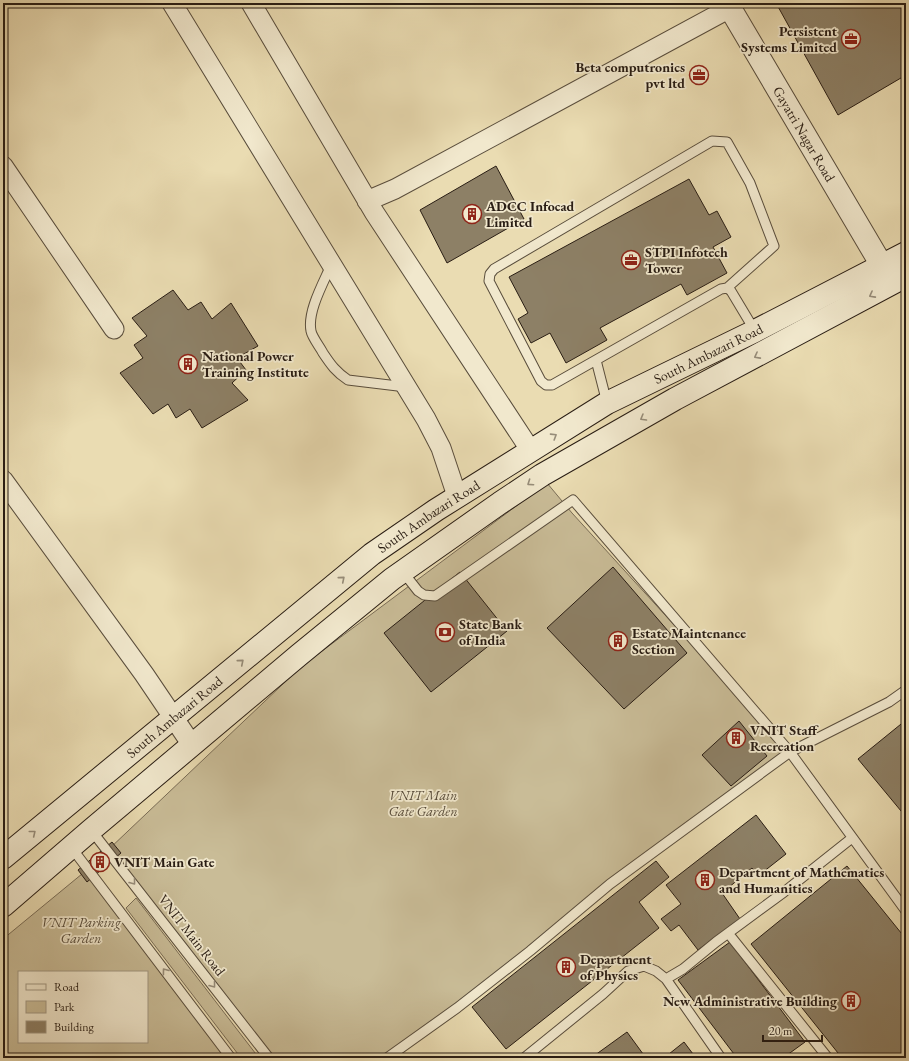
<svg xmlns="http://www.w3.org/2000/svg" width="909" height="1061" font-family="'EB Garamond',serif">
	<rect width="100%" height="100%" fill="#eadcb2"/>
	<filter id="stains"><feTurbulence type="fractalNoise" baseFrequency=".005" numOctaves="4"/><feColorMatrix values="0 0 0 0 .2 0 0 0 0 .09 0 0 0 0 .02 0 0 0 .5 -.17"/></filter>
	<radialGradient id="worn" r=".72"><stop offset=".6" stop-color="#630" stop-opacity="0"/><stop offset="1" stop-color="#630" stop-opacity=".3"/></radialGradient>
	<path fill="#c9bc97" stroke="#796c56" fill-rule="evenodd" d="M547,483L572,513L790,752L387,1058H269L108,850L302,666Z
		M88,869L231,1058H3V939ZM19,972H147V1042H19Z
		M136,898L259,1058H241L126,908Z"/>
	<path fill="#8d8066" stroke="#291d14" d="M776,3H906V75L838,115Z
		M496,166L524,219L447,263L420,210Z
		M689,179L709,215L717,211L731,237L713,247L727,273L687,295L681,284L600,328L607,340L566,363L550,333L531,343L518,319L528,313L509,277Z
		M173,290L188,310L201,302L212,319L231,303L258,346L237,358L246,370L232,383L248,400L202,428L190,409L176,418L168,404L153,414L120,373L143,358L134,345L147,336L132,318Z
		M613,567L687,653L624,709L547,628Z
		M460,572L507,631L431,692L384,633Z
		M906,720V817L858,759Z
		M739,721L767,756L731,786L702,755Z
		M756,815L786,854L758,876L752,868L722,893L740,919L698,950L679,925L671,931L661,919L681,904L666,885Z
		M112,842L121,853L87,882L78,870Z
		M656,861L669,877L639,902L659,928L506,1049L472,1007Z
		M847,866L906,939V1058H842L751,944Z
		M730,942L805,1042L783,1058H737L678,980Z
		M627,1032L646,1058H591Z
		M684,1042L696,1058H664Z"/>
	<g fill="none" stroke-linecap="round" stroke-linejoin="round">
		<g stroke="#594d3c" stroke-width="11">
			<path id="service" d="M332,263C324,282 307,311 311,331C312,337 320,347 323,353C331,365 336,372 348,380L406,387
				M727,288L774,246L750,183L727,142L712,141L494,269L490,274L489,281L541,381L546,385H552L721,289L727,288L731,291L755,331
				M596,360L607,403
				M403,572L418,591L424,595L435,596L573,500L790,752L906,911
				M91,830L269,1058
				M71,847L231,1058
				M728,933L828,1058
				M666,979L721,1058
				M387,1058L457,1008L530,951L610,884L790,752L889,702L906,690
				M524,1058L603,994L628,971L644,966L656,971L666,979L683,969L716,942L784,892L852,838"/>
		</g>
		<g stroke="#594d3c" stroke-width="21">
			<path id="minor" d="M172,3L426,419L441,448L457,496
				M251,3L374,212L531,451
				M3,166L114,329
				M367,201L395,189L730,8
				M3,480L144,674L192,745"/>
		</g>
		<g stroke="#594d3c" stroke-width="24">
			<g id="tertiary">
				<path id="s1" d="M727,3L891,281"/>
			</g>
		</g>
		<g stroke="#291d14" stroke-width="24">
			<g id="secondary">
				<path id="s2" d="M3,858L372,554L436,510L607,403L755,331L906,253"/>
				<path d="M3,906L91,830L299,655L392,579L500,503L542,475L675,399L906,276"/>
			</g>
		</g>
		<use href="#service" stroke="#f1e8cd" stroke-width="9"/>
		<use href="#minor" stroke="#f1e8cd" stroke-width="19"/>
		<use href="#tertiary" stroke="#f1e8cd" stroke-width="22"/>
		<use href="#secondary" stroke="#f1e8cd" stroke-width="22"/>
	</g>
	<defs><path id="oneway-chevron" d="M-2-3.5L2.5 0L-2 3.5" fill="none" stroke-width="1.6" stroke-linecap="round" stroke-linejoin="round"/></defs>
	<g stroke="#978d7a">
		<use href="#oneway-chevron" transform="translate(872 295) rotate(152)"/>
		<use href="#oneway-chevron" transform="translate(757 356) rotate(152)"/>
		<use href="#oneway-chevron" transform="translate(643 418) rotate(150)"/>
		<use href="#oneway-chevron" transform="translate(554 436) rotate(-32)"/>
		<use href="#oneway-chevron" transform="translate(530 483) rotate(146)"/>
		<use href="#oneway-chevron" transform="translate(342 579) rotate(-40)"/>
		<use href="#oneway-chevron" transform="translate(241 662) rotate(-40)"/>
		<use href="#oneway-chevron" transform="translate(33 833) rotate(-39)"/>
		<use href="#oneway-chevron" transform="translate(133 882) rotate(52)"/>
		<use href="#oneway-chevron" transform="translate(165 971) rotate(-127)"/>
		<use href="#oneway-chevron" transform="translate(213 985) rotate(52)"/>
	</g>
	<defs>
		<g id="office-ring" transform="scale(1)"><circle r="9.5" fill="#f1e8cd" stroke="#8f2418" stroke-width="1.5"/><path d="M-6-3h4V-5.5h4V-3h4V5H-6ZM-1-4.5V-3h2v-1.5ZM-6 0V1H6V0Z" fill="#8f2418"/></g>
		<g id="building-ring" transform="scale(1)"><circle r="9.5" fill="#f1e8cd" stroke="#8f2418" stroke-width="1.5"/><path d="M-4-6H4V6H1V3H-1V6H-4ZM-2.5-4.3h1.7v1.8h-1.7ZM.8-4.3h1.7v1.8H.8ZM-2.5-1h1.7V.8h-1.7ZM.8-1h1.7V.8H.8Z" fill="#8f2418"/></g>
		<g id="bank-ring" transform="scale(1)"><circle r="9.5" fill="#f1e8cd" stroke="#8f2418" stroke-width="1.5"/><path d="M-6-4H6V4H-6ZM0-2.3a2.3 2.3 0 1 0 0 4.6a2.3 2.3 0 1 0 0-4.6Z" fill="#8f2418"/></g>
	</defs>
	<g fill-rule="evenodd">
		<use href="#office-ring" x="851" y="39"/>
		<use href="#office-ring" x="699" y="75"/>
		<use href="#building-ring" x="472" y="214"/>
		<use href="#office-ring" x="631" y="260"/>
		<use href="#building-ring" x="188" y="364"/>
		<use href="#bank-ring" x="445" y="632"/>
		<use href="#building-ring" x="618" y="641"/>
		<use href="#building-ring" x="736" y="738"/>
		<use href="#building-ring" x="100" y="862"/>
		<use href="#building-ring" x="705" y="880"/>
		<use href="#building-ring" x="566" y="967"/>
		<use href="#building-ring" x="851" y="1001"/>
	</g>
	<g text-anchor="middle" stroke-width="3.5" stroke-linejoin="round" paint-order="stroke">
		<g font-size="14" font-weight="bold" fill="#291d14" stroke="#f1e8cd" text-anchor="start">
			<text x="837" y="36" text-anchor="end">Persistent<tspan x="837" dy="16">Systems Limited</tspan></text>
			<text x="685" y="72" text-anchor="end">Beta computronics<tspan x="685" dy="16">pvt ltd</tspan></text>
			<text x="486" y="211">ADCC Infocad<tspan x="486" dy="16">Limited</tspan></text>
			<text x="645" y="257">STPI Infotech<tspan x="645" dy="16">Tower</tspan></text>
			<text x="202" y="361">National Power<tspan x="202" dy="16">Training Institute</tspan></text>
			<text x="459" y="629">State Bank<tspan x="459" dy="16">of India</tspan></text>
			<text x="632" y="638">Estate Maintenance<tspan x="632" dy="16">Section</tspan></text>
			<text x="750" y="735">VNIT Staff<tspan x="750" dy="16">Recreation</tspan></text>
			<text x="114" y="867">VNIT Main Gate</text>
			<text x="719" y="877">Department of Mathematics<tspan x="719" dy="16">and Humanities</tspan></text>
			<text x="580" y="964">Department<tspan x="580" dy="16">of Physics</tspan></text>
			<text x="837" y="1006" text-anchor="end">New Administrative Building</text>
		</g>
		<g font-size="14" fill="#291d14" stroke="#f1e8cd">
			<text dy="5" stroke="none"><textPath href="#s1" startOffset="152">Gayatri Nagar Road</textPath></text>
			<text dy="5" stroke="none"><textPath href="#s2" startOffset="870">South Ambazari Road</textPath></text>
			<text dy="5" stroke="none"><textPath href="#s2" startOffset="546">South Ambazari Road</textPath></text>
			<text dy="5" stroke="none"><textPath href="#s2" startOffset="222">South Ambazari Road</textPath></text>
			<text transform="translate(192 935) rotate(52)" y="5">VNIT Main Road</text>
		</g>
		<g font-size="14" font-style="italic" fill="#594d3b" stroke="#f1e8cd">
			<text x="423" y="800">VNIT Main<tspan x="423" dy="16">Gate Garden</tspan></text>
			<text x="81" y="927">VNIT Parking<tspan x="81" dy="16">Garden</tspan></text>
		</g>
	</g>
	<rect width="909" height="1061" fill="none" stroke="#eadcb2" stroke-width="16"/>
	<rect x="4" y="4" width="901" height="1053" fill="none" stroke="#291d14" stroke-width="2"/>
	<rect x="8" y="8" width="893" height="1045" fill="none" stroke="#291d14"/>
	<rect x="18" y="971" width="130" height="72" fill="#f1e8cd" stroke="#a19783"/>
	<rect x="26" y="984" width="20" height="6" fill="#f1e8cd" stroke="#a19783"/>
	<text x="54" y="991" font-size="12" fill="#291d14">Road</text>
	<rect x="26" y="1001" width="20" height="12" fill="#c9bc97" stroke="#a19783"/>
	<text x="54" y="1011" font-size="12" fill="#291d14">Park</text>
	<rect x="26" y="1021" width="20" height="12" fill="#8d8066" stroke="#a19783"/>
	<text x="54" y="1031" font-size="12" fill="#291d14">Building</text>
	<path d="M763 1035v6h59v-6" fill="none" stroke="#291d14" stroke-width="2"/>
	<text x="769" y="1035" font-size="12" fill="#291d14" stroke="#f1e8cd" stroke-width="3" paint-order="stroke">20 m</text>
	<rect width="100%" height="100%" filter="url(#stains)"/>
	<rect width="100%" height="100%" fill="url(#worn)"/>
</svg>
